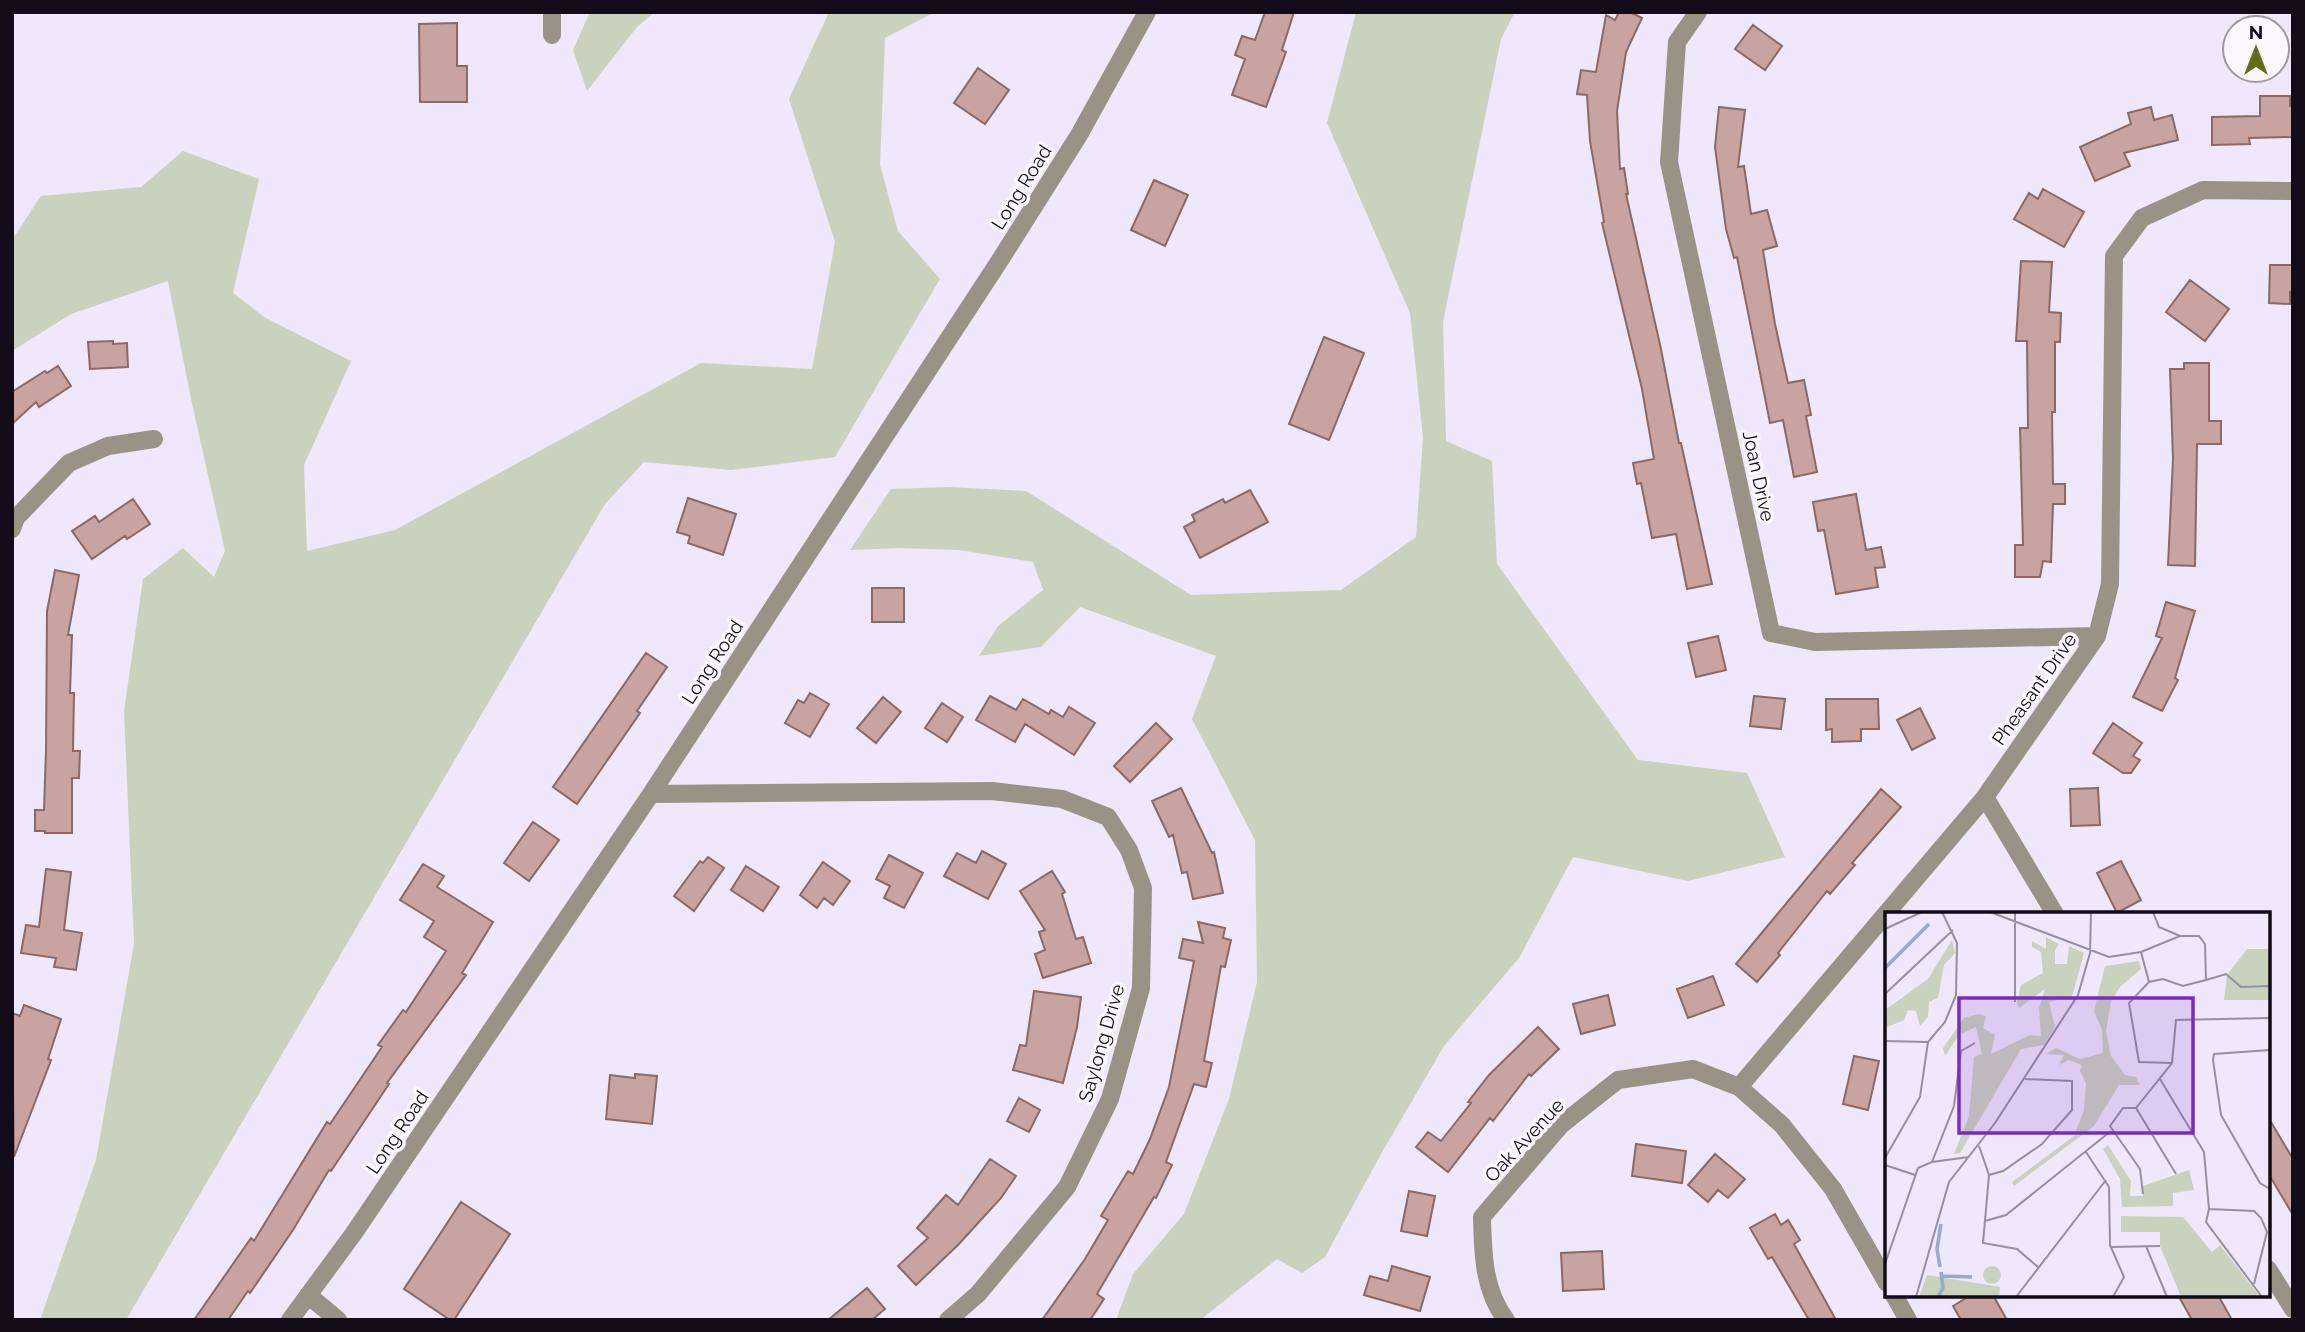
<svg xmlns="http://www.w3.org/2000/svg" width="2305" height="1332" font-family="Raleway,sans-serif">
	<rect width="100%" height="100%" fill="#efe7fb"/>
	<path fill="#cad2bd" d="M590,12H655L637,27L587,91L573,50Z
		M829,12H935L885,38L880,165L898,231L940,279L835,457L731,470L644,462L605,504L126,1320H40L96,1160L134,944L124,711L143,579L183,548L214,577L225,551L191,399L168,281L71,314L12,351V240L41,196L141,187L183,151L259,179L233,293L264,317L351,361L304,465L307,551L395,530L701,363L812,369L835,242L789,99Z
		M1356,12H1515L1501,39L1443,322L1446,441L1492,461L1497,564L1638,760L1747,773L1785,857L1688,881L1573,857L1519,958L1444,1046L1381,1154L1325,1257L1302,1273L1277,1259L1200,1320H1116L1133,1274L1184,1214L1229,1099L1257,982L1255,840L1192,719L1216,656L1080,607L1041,647L979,656L998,626L1043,590L1033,562L959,550L901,548L850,550L891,489L949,487L1026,491L1191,595L1341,590L1416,537L1423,438L1410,313L1327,123Z"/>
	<path fill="#c9a39f" stroke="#8b6965" stroke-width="2" d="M1265,12H1294L1282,50L1286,52L1266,107L1232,95L1245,59L1235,55L1242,36L1255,40Z
		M1619,12H1630L1642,18L1626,52L1617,111L1620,169L1624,168L1628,194H1626L1661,349L1679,443H1681L1712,584L1687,589L1676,534L1652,538L1641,483L1637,484L1633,463L1654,459L1642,389L1602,223L1604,222L1590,141L1587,95L1577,94L1581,70L1596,72L1606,15L1615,20Z
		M457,23V66H467V102H420L419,24Z
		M1753,25L1782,46L1765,70L1735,49Z
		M978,68L1009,90L985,124L954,103Z
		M2260,96H2290V106H2293V137L2249,138L2250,144L2212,145V117L2260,116Z
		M1719,107L1745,110L1738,167L1744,166L1751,214L1767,210L1777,246L1763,250L1775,324L1788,383L1804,380L1811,415L1806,416L1817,472L1794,477L1783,420L1770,423L1737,257L1734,258L1726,229L1715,147Z
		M2151,107L2154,120L2172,115L2178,140L2124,153L2130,166L2095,181L2080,147L2131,124L2128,113Z
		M1154,180L1188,195L1165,246L1131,230Z
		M2043,189L2084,212L2064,247L2014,219L2029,193L2038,199Z
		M2021,261L2052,262L2049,312L2061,313L2060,342H2055V412H2052L2053,484H2065V504H2053L2051,562L2043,561L2040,577H2015V545H2023L2020,428H2028L2027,341H2016Z
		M2270,265H2293V293L2290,292V304L2269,303Z
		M2190,280L2229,309L2205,341L2166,312Z
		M1324,337L1364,353L1329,440L1289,424Z
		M113,341V344L127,343L128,367L90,369L88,342Z
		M2184,363H2209V421H2221V444H2197L2195,566L2168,565L2173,459L2170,369H2184Z
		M58,366L71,386L39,407L36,402L12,424V392L45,371L47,373Z
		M1250,490L1268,522L1200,558L1184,527L1195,521L1192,515L1223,499L1225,503Z
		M1856,494L1866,550L1881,547L1885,567L1875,568L1878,587L1836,594L1824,530L1818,531L1813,502Z
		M688,498L736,514L723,555L688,543L690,536L677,532Z
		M133,499L150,524L127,539L125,536L92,559L72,531L95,516L99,522Z
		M55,570L79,575L68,635H72L70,693H74L73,751H80L79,778H72V833H45V831H35V810H44L46,751L47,611Z
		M872,588H904V622H872Z
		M2166,602L2195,611L2175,678L2178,680L2162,711L2133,697L2162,638L2156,636Z
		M1718,636L1726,670L1696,677L1688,643Z
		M646,653L667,667L637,711L640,713L577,804L553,787Z
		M810,693L829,704L810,737L785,723L798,700L804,703Z
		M990,696L1016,710L1023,699L1049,714L1051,710L1063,717L1069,707L1095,723L1074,755L1025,724L1015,742L976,720Z
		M1754,696L1785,699L1781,729L1750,726Z
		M883,697L901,712L876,743L857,728Z
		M1826,699H1878L1879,729H1861V741L1832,742V729L1826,730Z
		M942,703L963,717L947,742L925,728Z
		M1920,708L1935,738L1912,750L1897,720Z
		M1156,723L1172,739L1130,782L1114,766Z
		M2113,723L2142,743L2133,756L2140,760L2131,773H2123L2093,753Z
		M1181,788L1212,853L1214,852L1223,893L1193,899L1187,872L1182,873L1173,835L1169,837L1152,801Z
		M2098,788L2100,825L2071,826L2070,789Z
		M1881,789L1901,807L1852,863L1855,865L1830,894L1827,891L1778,953L1780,955L1757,982L1736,964Z
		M533,822L559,840L529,881L504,863Z
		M982,851L1006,864L988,899L944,876L957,853L976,863Z
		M889,855L923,873L904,908L884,898L890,886L876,879Z
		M708,857L724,868L694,911L674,896L700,861L703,863Z
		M2121,861L2141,900L2117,913L2097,873Z
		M823,862L850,881L833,905L824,898L817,908L800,895Z
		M423,864L444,876L437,887L493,922L462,973L466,975L387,1083L389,1084L331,1171L329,1170L293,1230L250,1293L248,1291L228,1320H194L251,1238L254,1241L327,1122L330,1124L382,1047L378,1045L403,1010L406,1012L446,951L424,937L434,921L400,900Z
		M746,866L779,887L763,911L731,890Z
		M46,869L71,872L64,930L82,933L76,970L54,967L56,958L21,953L26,925L39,927Z
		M1052,871L1065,892L1062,894L1076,939L1083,937L1091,963L1043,978L1035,954L1045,950L1039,932L1045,930L1020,891Z
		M1198,922L1225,928L1223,938L1231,940L1225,967L1221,966L1204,1061L1212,1063L1206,1087L1194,1084L1166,1162L1172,1165L1156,1198L1154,1197L1097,1294L1104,1299L1090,1320H1042L1085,1259L1108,1220L1101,1216L1128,1171L1133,1174L1150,1139L1169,1087L1194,961L1179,958L1183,939L1203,943Z
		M1713,976L1724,1005L1688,1018L1677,989Z
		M1034,991L1081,997L1077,1027L1063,1083L1013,1070L1020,1045L1026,1046Z
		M1608,995L1615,1025L1581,1034L1573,1004Z
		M24,1005L61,1019L48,1059L51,1060L14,1157L12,1013L20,1016Z
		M1538,1027L1559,1049L1531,1076L1529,1074L1493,1121L1490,1118L1448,1172L1416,1147L1428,1132L1441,1141L1471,1103L1468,1102L1489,1075Z
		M1854,1056L1879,1061L1868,1110L1843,1104Z
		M635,1074L657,1076L652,1124L606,1119L610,1075L635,1078Z
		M1019,1098L1040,1110L1029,1132L1007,1121Z
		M2268,1117L2293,1159V1215L2268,1173Z
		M1636,1144L1686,1151L1682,1183L1632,1176Z
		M1715,1154L1745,1179L1728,1198L1718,1190L1708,1202L1688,1185Z
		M990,1159L1016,1176L1001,1198L958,1245L916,1285L898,1266L928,1238L917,1228L946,1195L958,1205Z
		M1409,1191L1435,1196L1427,1236L1401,1231Z
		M461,1202L510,1234L454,1320H450L404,1289Z
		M1775,1214L1781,1225L1788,1220L1800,1240L1794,1244L1836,1320H1809L1772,1257L1768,1259L1750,1228Z
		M1602,1251L1604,1289L1563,1291L1561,1253Z
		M1392,1266L1430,1277L1420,1311L1364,1295L1370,1276L1388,1281Z
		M867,1288L885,1309L872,1320H828Z
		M1971,1295H1993L2007,1320H1961L1953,1306Z
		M2178,1295H2218L2232,1320H2192Z"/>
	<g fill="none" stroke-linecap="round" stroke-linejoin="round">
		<path stroke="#999385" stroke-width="18" d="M552,12V35
			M1698,12L1677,42L1669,162L1771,633L1815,642L2097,636
			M12,529L16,518L69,463L108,446L154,439
			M651,794L992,791L1062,799L1108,817L1129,850L1143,888L1141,988L1110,1099L1067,1187L978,1294L948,1320
			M1985,797L2055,914
			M1739,1087L1985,797L2097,636L2110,584L2114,256L2142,218L2203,190L2293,191
			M2268,1269L2293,1309
			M308,1295L338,1320
			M1894,1295L1908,1320
			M290,1320L354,1233L651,794L1002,257L1079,135L1147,12
			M1506,1320C1483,1289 1483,1253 1482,1217L1561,1125L1618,1080L1693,1069L1739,1087L1782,1125L1833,1189L1887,1283"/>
	</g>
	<g text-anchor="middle" stroke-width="7" stroke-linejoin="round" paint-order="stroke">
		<g font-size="19" fill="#110c17" stroke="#faf7fe">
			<text transform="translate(1021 187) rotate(-58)" y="7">Long Road</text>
			<text transform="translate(1759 476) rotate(78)" y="7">Joan Drive</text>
			<text transform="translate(712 662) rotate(-57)" y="7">Long Road</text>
			<text transform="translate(2034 689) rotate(-55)" y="7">Pheasant Drive</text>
			<text transform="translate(1101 1043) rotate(-74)" y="7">Saylong Drive</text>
			<text transform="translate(397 1132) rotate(-56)" y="7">Long Road</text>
			<text transform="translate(1524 1140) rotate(-47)" y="7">Oak Avenue</text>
		</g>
	</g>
	<g transform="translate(1885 912)">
		<rect width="385" height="385" fill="#efe7fb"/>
		<path d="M161,25L174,32L170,38V52H182L184,34L199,41L187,85L164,90L170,115L159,133L136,137L75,241L69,242L84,204L89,145L97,142L91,115L74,123L60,144L58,136L79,106L93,102L101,104L98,116L110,123L106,142L145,123L156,124L154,96L160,77L134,96L132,91L136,73L158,61L156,40L147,35V29L161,37ZM67,28L70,41L59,53L53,86L44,90L43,105L35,114L31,99L23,98L19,108L0,116V98L43,67ZM362,37H385V88H339L342,63ZM254,49L256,57L235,75L226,90L221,119L226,144L240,163L251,165L255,173H234L209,214L129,274L127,270L189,224L199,198L201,171L195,159L197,153L184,148L174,153L179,143L161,142L171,136L195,147L218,141L217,118L209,99L220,54ZM223,233L246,269L245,284H258V274L304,258L309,278L288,281V294L237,295L235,267L218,237ZM236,304L298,305L327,340L335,333L375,385H296L275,334V320H236ZM98 363a9 9 0 1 1 18 0a9 9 0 1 1-18 0ZM42,363L115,375L114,385H34Z" fill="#cad2bd"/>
		<path fill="none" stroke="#97aac9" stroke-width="3.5" d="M0,56L44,12M55,355L52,337L56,312M57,364L87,365M53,385L58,376L56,360"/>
		<path fill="none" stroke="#968fa0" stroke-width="2" d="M105,0L224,45L256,40L295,24H314L320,32L321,68L298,74L278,67L264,70L244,91L254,150L287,151M130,0V90M268,0L274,15L295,24M0,17L37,0M256,40L264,70M321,68L341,62L356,75L385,74M0,82L68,18M0,129L43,130M385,138L329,142L328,148L336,203L375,271L385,277M275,167L319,240L324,297M251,196L287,151L291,108L385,106M251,196H238L225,214L255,257L258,282M251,196L291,262M94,234L104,263L98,331L132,337L153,355M201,240L224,275L225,333L239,365L228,385M0,246L35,185L43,130L60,110L71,83L72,31L57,0M47,250L84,245M0,253L30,263M104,263L118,259L157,232L187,198V169L140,167M100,309L121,303L226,219M261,334L282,385M226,335L275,334M0,352L33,256L47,250L69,194L76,139L90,131M369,372L382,320L376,306L369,299L324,297L321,310L377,385M31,385L64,270L110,211L193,83L205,41L206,0M131,385L221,268"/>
		<path fill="#7b2cbf" fill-opacity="0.15" stroke="#7b2cbf" stroke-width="3.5" d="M74,86H308V221H74Z"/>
		<rect width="385" height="385" fill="none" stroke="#110c17" stroke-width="3.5"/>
	</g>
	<rect width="2305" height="1332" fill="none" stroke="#110c17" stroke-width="28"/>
	<g transform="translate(2256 49)"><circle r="33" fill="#faf7fe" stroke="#9d99a2" stroke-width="2"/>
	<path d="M0-5L12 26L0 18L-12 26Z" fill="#626e17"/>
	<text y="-10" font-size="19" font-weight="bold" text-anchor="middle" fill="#110c17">N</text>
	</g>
</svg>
